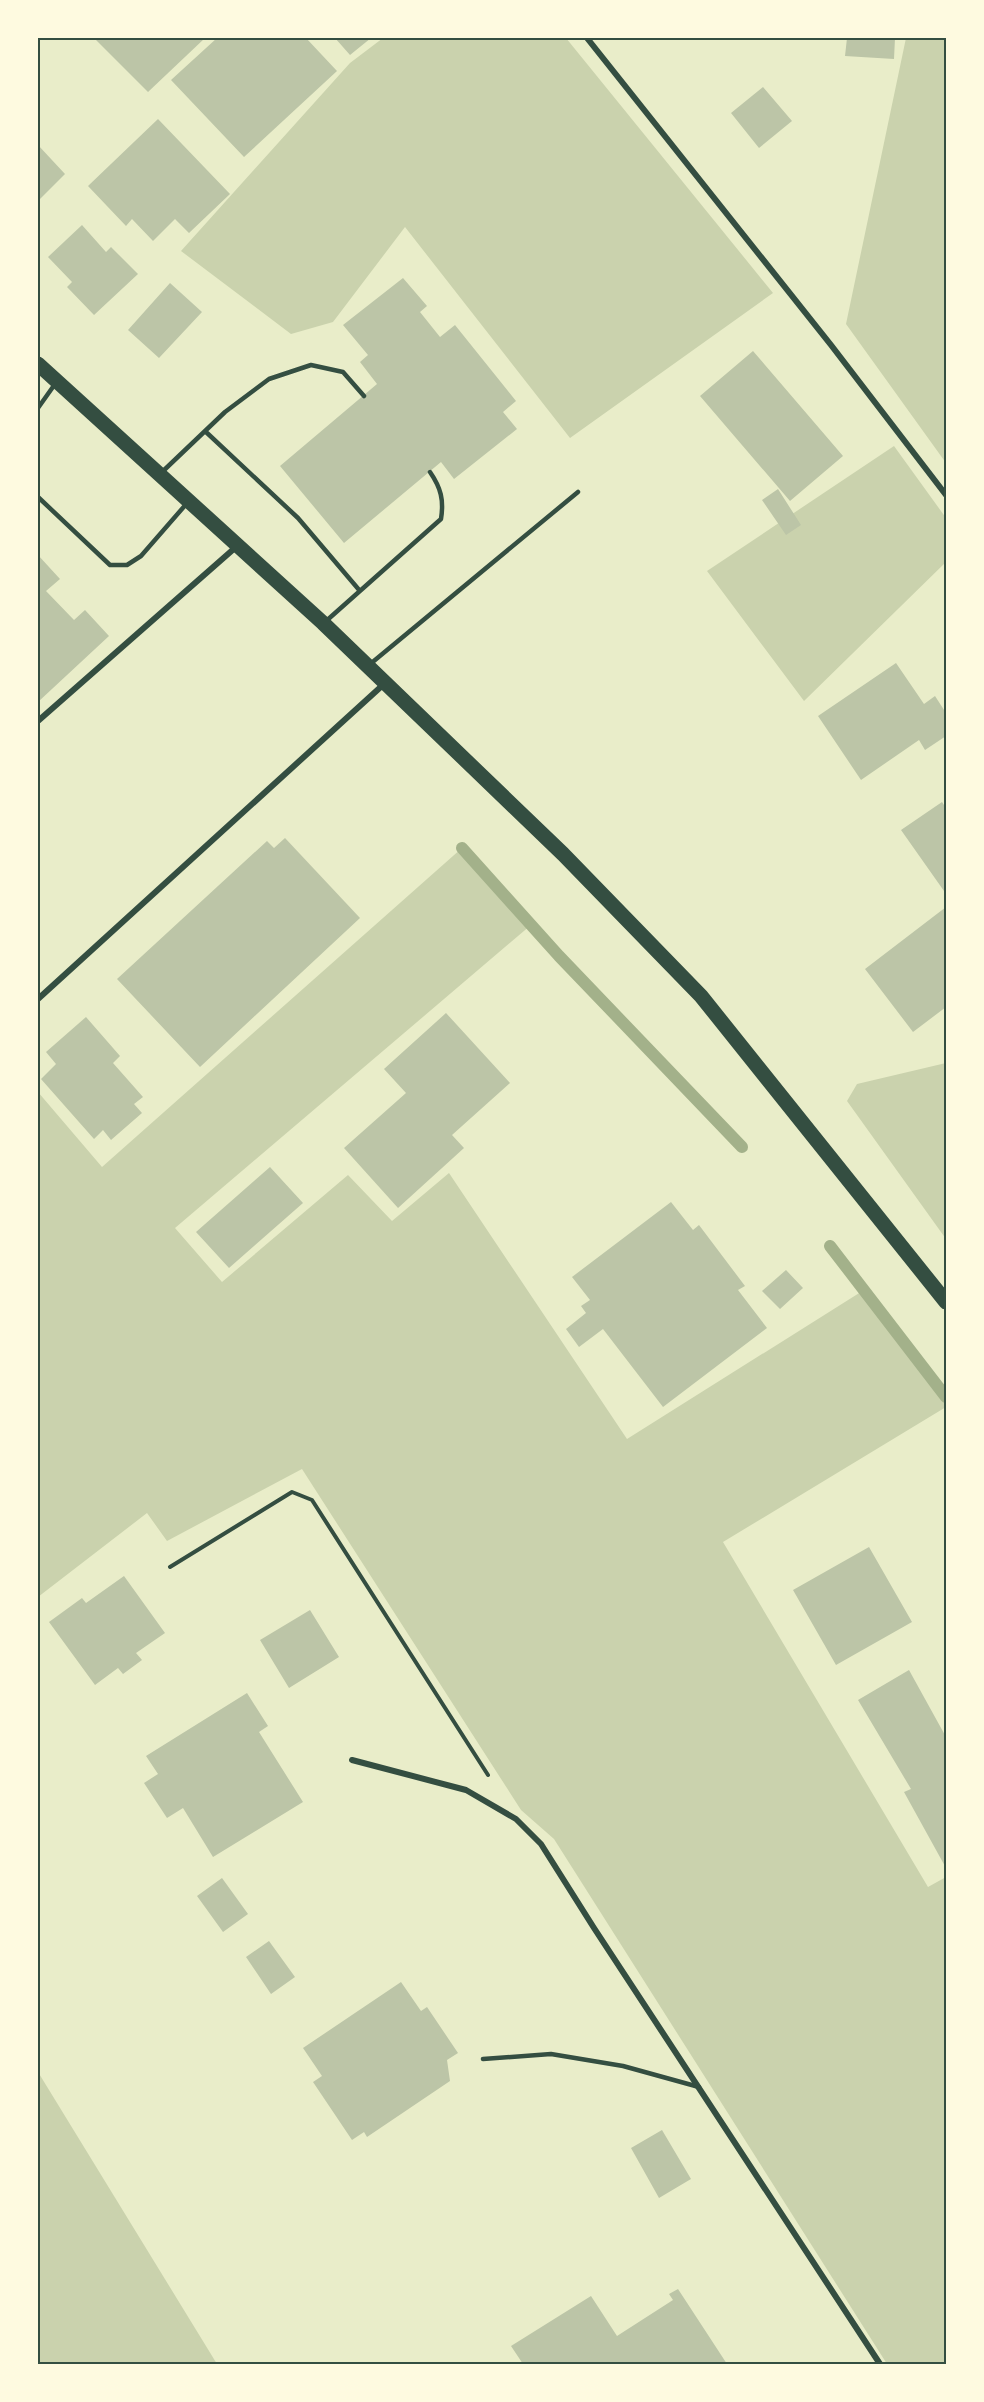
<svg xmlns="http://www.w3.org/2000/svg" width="984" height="2402" font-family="'DM Sans',sans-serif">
	<rect width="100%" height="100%" fill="#e9edc9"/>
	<path fill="#cad2ad" d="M383,38H566L773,293L570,438L405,227L333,322L291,334L181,251L350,63Z
		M906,38H946V463L846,324Z
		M894,446L946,518V562L804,701L707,571Z
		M462,848L531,925L175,1228L222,1282L348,1175L392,1221L449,1173L627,1439L864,1290L946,1397V1407L723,1542L928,1887L946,1877V2364H887L554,1839L521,1810L302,1469L167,1541L147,1513L38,1597V1092L102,1167Z
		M946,1063V1239L847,1101L857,1084Z
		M38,2072L217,2364H38Z"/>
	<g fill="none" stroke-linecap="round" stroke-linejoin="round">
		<path stroke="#a3b18a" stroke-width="12" d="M462,848L559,956L742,1147
			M830,1246L946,1397"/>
	</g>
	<path fill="#bcc5a7" d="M94,38H205L148,92Z
		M217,38H306L337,71L244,157L171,80Z
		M335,38H371L350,55Z
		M847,38H895L894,59L845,56Z
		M763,87L792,121L759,148L731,113Z
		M158,119L230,194L189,233L175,219L153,241L132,219L126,226L88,186Z
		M38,145L65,174L38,201Z
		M82,225L106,252L111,247L138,274L94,315L67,287L72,282L48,257Z
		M403,278L427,306L420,312L440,337L455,325L516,401L503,412L517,429L454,479L441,462L344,543L280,466L377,384L360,362L368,355L343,325Z
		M170,283L202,312L159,358L128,330Z
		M753,351L843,456L790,501L700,396Z
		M778,489L801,525L786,535L762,500Z
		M38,555L60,579L46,591L74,620L85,610L109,636L38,702Z
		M896,663L924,704L935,696L946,713V736L925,750L919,740L861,780L818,716Z
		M942,802L946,808V890L944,891L901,830Z
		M285,838L360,918L200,1067L117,979L267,841L274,848Z
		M946,907V1007L913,1032L865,969Z
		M446,1013L510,1083L452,1135L464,1148L398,1208L344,1148L406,1093L384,1069Z
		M86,1017L120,1056L113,1063L143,1097L134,1104L142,1113L111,1140L103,1130L94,1139L41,1079L56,1064L46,1052Z
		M270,1167L303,1203L229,1268L196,1232Z
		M671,1202L693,1230L699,1225L745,1286L738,1290L767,1328L663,1407L603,1329L579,1347L566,1329L586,1313L581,1306L590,1300L572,1277Z
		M786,1270L803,1288L780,1309L762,1291Z
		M869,1547L912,1622L836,1665L793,1590Z
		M124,1576L165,1633L136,1653L142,1660L123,1674L118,1668L95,1685L49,1622L82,1598L86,1603Z
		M310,1610L339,1657L289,1688L260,1640Z
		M909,1670L946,1737V1868L904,1792L911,1789L858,1700Z
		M247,1693L268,1726L259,1732L303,1802L213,1857L183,1808L167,1818L144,1783L158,1774L146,1756Z
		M222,1878L248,1914L223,1932L197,1896Z
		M269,1941L295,1977L271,1994L246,1957Z
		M401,1982L421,2011L427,2007L458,2053L447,2060L450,2081L367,2137L364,2132L352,2140L313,2082L322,2076L303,2048Z
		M662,2130L691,2179L659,2198L631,2148Z
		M678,2289L727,2364H523L511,2346L591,2296L617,2336L673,2300L669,2294Z"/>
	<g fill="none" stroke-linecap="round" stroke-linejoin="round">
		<path stroke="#344e41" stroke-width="4" d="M170,1567L292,1492L312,1500L488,1775"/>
		<path stroke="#344e41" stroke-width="4.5" d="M38,408L55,384
			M206,432L298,518L360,591
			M161,473L225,412L269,379L311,365L343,372L364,396
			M38,497L110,565H127L141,556L188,502
			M325,622L441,519C444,500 441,488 430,472
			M369,665L578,492
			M483,2059L551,2054L623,2066L699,2087"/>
		<path stroke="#344e41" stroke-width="6" d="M587,38L831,345L946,495
			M38,721L236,547
			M38,999L384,684
			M352,1760L466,1790L516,1819L541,1844L594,1928L880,2364"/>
		<path stroke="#344e41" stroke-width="15" d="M38,364L323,623L563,854L701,996L946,1302"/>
	</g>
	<rect width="984" height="2402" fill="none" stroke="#fefae0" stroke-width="78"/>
	<rect x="39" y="39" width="906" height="2324" fill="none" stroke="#344e41" stroke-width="2"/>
</svg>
